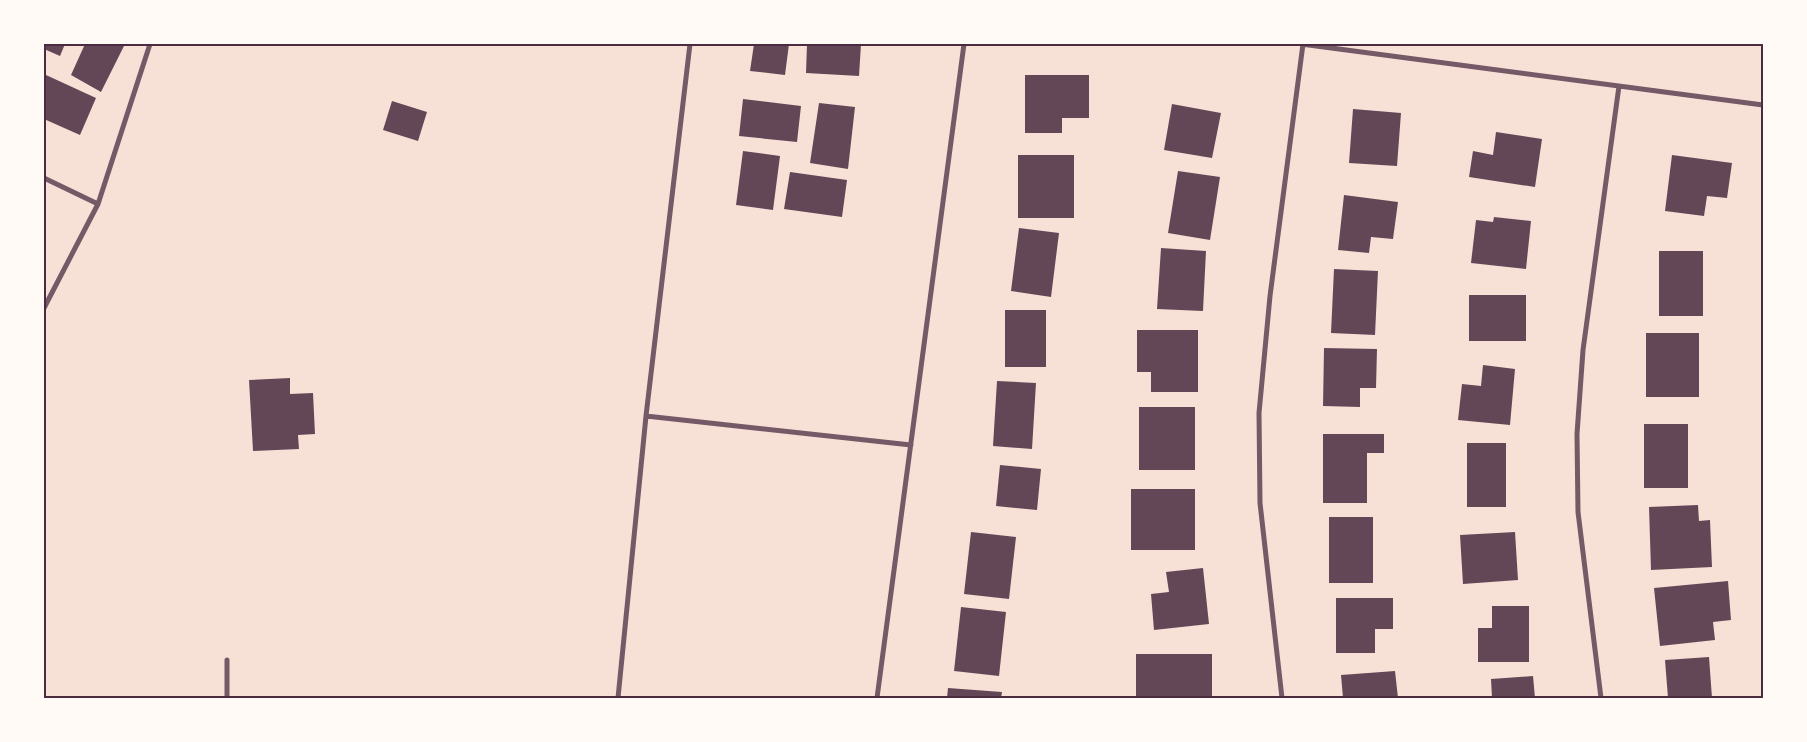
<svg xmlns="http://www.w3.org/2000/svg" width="1807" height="742" font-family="Figtree,sans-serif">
	<rect width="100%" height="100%" fill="#f7e1d7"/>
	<path fill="#644757" d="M44,44H65L60,56L44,49Z
		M85,44H125L101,92L71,75Z
		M754,44H789L785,75L750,71Z
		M807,44H861L859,76L806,73Z
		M46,75L96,98L80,135L44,119V79Z
		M1025,75H1089V118H1062V133H1025Z
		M743,99L801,106L797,142L739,136Z
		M392,101L427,112L418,141L383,130Z
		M819,103L855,107L848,169L810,163Z
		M1172,104L1221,113L1212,158L1164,150Z
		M1353,109L1401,113L1397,166L1349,163Z
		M1496,132L1542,139L1535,187L1469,177L1473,151L1493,155Z
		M743,151L780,156L773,210L736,205Z
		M1018,155H1074V218H1018Z
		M1672,155L1732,163L1727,198L1707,196L1704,216L1665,211Z
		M1178,171L1220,177L1210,240L1168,233Z
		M790,172L847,180L842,217L784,209Z
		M1344,195L1398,202L1393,239L1371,237L1369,253L1338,250Z
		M1494,217L1531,221L1526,269L1471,263L1476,220L1493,222Z
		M1019,228L1059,233L1051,297L1011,291Z
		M1161,248L1206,251L1203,311L1157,309Z
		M1659,251H1703V316H1659Z
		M1334,269L1378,271L1375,335L1331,333Z
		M1469,295H1526V341H1469Z
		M1005,310H1046V367H1005Z
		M1137,330H1198V392H1151V372H1137Z
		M1646,333H1699V397H1646Z
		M1324,348L1377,349L1376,388H1360V407L1323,406Z
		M1483,365L1515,369L1510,425L1458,420L1462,384L1481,386Z
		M290,378V394L313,393L315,434L298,435L299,449L253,451L249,380Z
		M997,381L1036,383L1032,449L993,446Z
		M1139,407H1195V470H1139Z
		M1644,424H1688V488H1644Z
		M1323,434H1384V453H1367V503H1323Z
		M1467,443H1506V507H1467Z
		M1000,465L1041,469L1037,510L996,506Z
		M1131,489H1195V550H1131Z
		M1698,505L1699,521L1710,520L1712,567L1651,570L1649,507Z
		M1329,517H1373V583H1329Z
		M971,532L1016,537L1009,599L964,594Z
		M1515,532L1518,580L1463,584L1460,535Z
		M1203,568L1209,624L1154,630L1151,594L1169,592L1166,572Z
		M1728,581L1731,620L1713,622L1715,640L1660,646L1654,588Z
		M1336,598H1393V629H1375V653H1336Z
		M1492,606H1529V662H1478V628H1492Z
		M961,607L1006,612L999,676L954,671Z
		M1136,654H1212V698H1136Z
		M1709,657L1712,698H1668L1665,660Z
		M1395,671L1398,698H1343L1341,675Z
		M1533,676L1535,698H1492L1491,679Z
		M948,688L1002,692L1001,698H947Z"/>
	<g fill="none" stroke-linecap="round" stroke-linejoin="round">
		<path stroke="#755966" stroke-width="5" d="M1301,44L1763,105
			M44,178L98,204
			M44,308L98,204L150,44
			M646,416L911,445
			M227,660V698
			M618,698L646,416L690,44
			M877,698L964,44
			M1282,698L1260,503L1259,413L1270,296L1303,44
			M1601,698L1578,512L1577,434L1583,350L1619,86"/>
	</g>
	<rect width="1807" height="742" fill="none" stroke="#fffaf5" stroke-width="90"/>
	<rect x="45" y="45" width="1717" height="652" fill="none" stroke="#4a2c40" stroke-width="2"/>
</svg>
